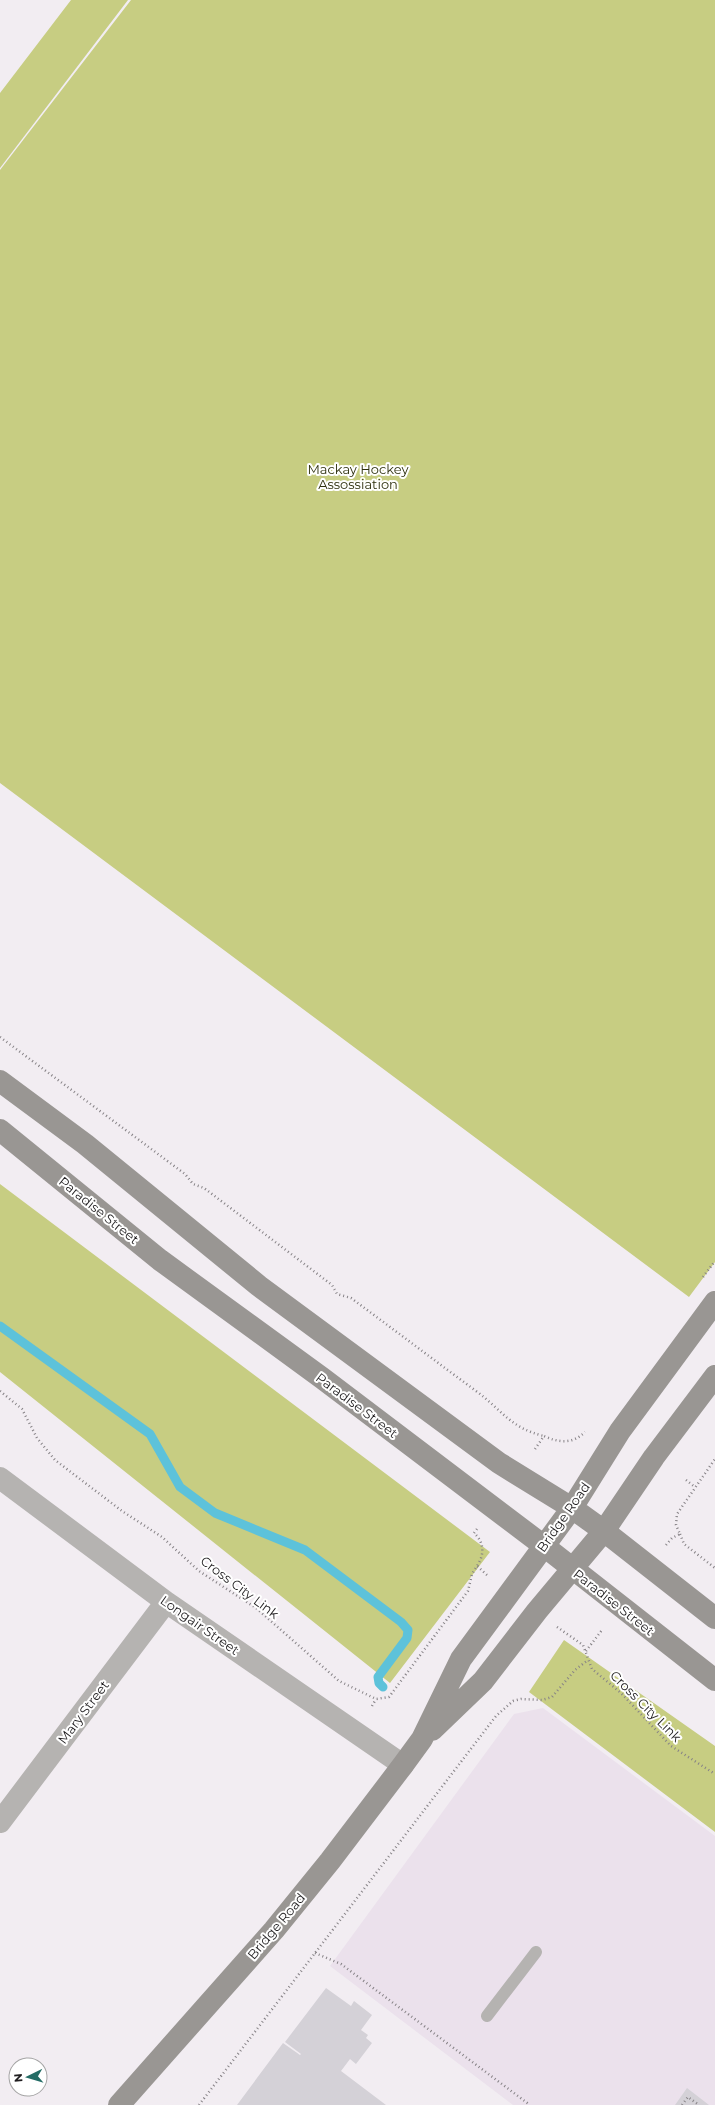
<svg xmlns="http://www.w3.org/2000/svg" width="715" height="2105" font-family="Montserrat,sans-serif">
	<rect width="100%" height="100%" fill="#f2edf2"/>
	<path fill="#ebe1ec" d="M543,1708L715,1836V2105H513L330,1966L514,1714Z"/>
	<path fill="#c7cd82" d="M71,0H128L0,168V93Z
		M131,0H715V1262L689,1297L0,783V170Z
		M0,1184L490,1552L390,1683L0,1372Z
		M564,1640L715,1746V1832L529,1692Z"/>
	<g fill="none" stroke-linecap="round" stroke-linejoin="round">
		<path stroke="#5dc2da" stroke-width="9" d="M0,1326L150,1434L180,1487L215,1513L305,1550L401,1622L408,1630L407,1638L378,1677L379,1683L383,1687"/>
	</g>
	<path fill="#d4d1d7" d="M326,1988L351,2006L354,2001L372,2015L361,2030L368,2035L366,2038L372,2043L356,2064L350,2059L341,2071L386,2105H237L283,2043L300,2055L301,2054L285,2042Z
		M687,2088L709,2105H675Z"/>
	<g fill="none" stroke-linecap="round" stroke-linejoin="round">
		<path stroke="#868286" stroke-width="2.5" stroke-dasharray="1 3" stroke-linecap="butt" d="M0,1037L185,1174L193,1184L204,1188L332,1285L337,1294L351,1298C393,1329 434,1360 476,1391C502,1410 510,1428 544,1436
			M703,1277L715,1261
			M0,1391L22,1409L37,1438L55,1460L122,1511L162,1537L199,1571L256,1608L339,1681L376,1699L389,1697L468,1591L472,1574L477,1566L487,1575
			M535,1449L544,1436C559,1443 573,1444 585,1432
			M686,1480L695,1487
			M477,1529L474,1533C484,1542 485,1554 477,1566
			M680,1534L684,1544L715,1568
			M666,1545L672,1538L680,1534L676,1525L677,1514L715,1459
			M557,1627L583,1645L592,1669L621,1693L671,1746L715,1774
			M586,1651L602,1630
			M372,1706L376,1699
			M315,1953L341,1964L530,2105
			M199,2105L496,1716L513,1701L521,1699L542,1700L552,1697L575,1670L588,1660
			M682,2105L688,2097L699,2105"/>
		<path stroke="#b5b3b1" stroke-width="12" d="M487,2016L536,1952"/>
		<path stroke="#b5b3b1" stroke-width="22" d="M0,1478L166,1602L403,1765
			M0,1822L166,1602"/>
		<path stroke="#999693" stroke-width="22" d="M0,1081L85,1144L259,1286L499,1463L572,1508L604,1531L715,1618
			M0,1130L160,1260L322,1378L544,1546L715,1680
			M432,1730L483,1681L537,1611L604,1531L654,1457L715,1376
			M119,2105L274,1930L330,1861L403,1765L422,1739L461,1659L572,1508L620,1431L715,1302"/>
	</g>
	<g text-anchor="middle" stroke-width="4" stroke-linejoin="round" paint-order="stroke">
		<g font-size="13" fill="#2d2f0d" stroke="#fff">
			<text x="358" y="474">Mackay Hockey<tspan x="358" dy="15">Assossiation</tspan></text>
		</g>
		<g font-size="13" fill="#1f1d1f" stroke="#fff">
			<text transform="translate(99 1210) rotate(39)" y="5">Paradise Street</text>
			<text transform="translate(357 1405) rotate(37)" y="5">Paradise Street</text>
			<text transform="translate(563 1517) rotate(-55)" y="5">Bridge Road</text>
			<text transform="translate(240 1587) rotate(37)" y="5">Cross City Link</text>
			<text transform="translate(614 1602) rotate(38)" y="5">Paradise Street</text>
			<text transform="translate(200 1625) rotate(35)" y="5">Longair Street</text>
			<text transform="translate(646 1706) rotate(45)" y="5">Cross City Link</text>
			<text transform="translate(83 1712) rotate(-53)" y="5">Mary Street</text>
			<text transform="translate(276 1926) rotate(-50)" y="5">Bridge Road</text>
		</g>
	</g>
	<g transform="translate(28 2077) rotate(265)"><circle r="19" fill="#ffffff" stroke="#a5a5a5"/>
	<path d="M0-3L7 15L0 10L-7 15Z" fill="#236c65"/>
	<text y="-6" font-size="11" font-weight="bold" text-anchor="middle" fill="#1f1d1f">N</text>
	</g>
</svg>
